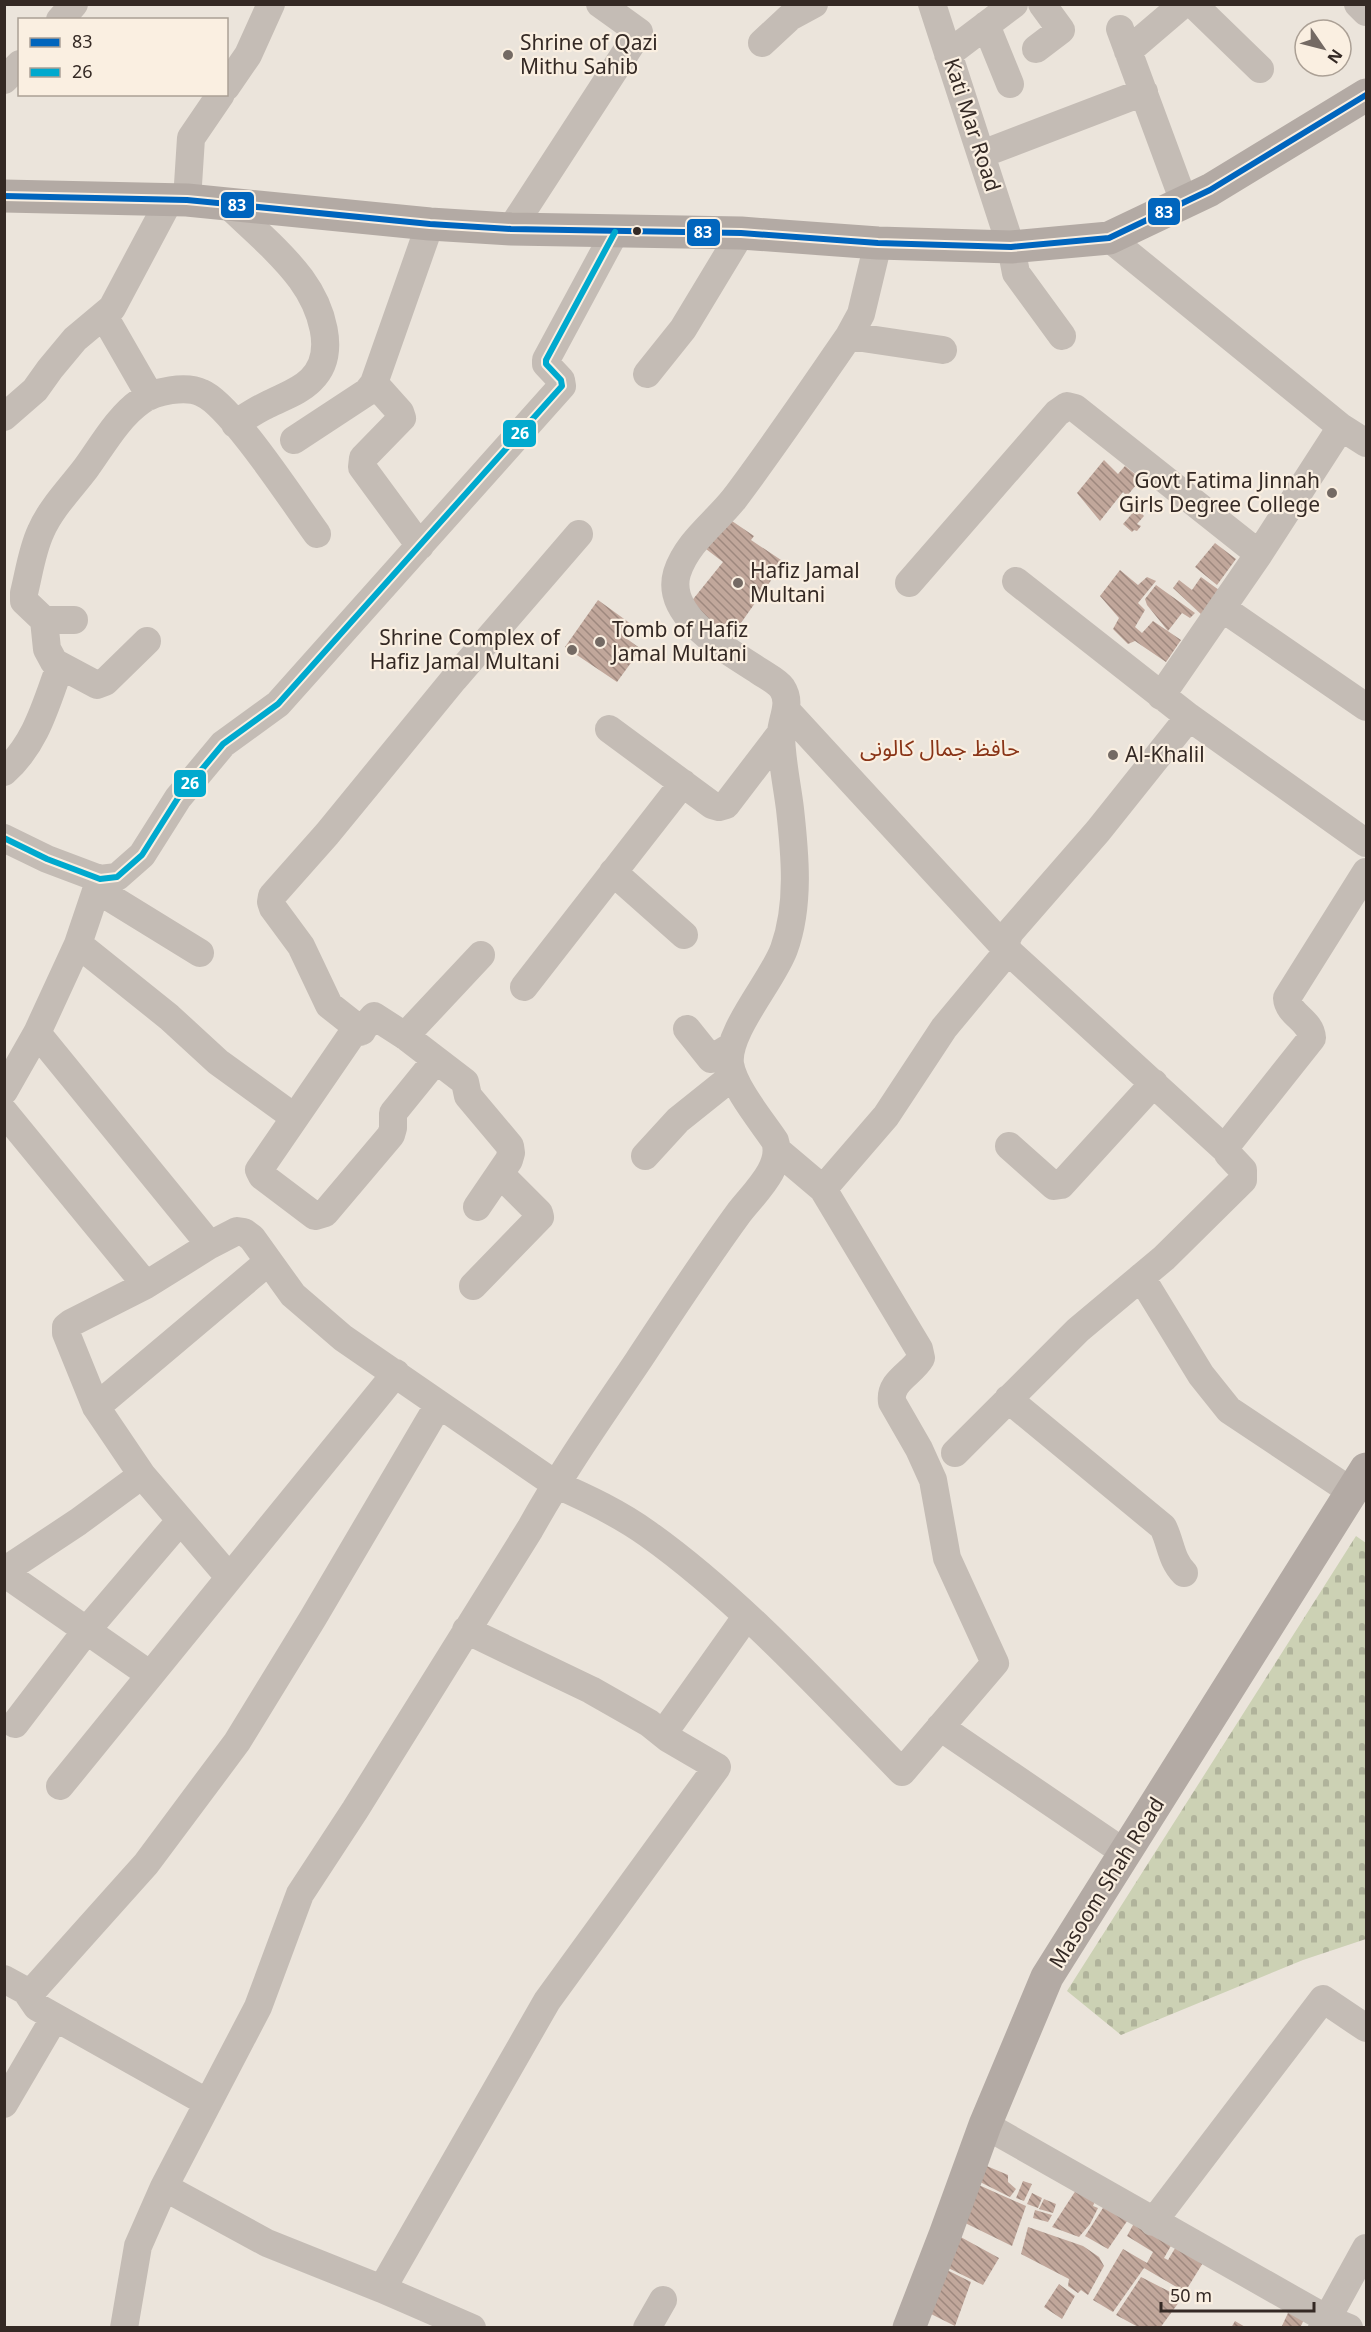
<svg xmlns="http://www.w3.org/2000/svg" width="1371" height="2332" font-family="'Noto Sans','Noto Sans Arabic',sans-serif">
	<defs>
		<pattern id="cemetery-stones" width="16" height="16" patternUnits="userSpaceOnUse" patternTransform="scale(1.5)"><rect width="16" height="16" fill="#ccd1b4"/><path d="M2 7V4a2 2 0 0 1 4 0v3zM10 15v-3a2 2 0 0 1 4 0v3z" fill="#b0b39b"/></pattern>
		<pattern id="building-back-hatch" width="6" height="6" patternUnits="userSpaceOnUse" patternTransform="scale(1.5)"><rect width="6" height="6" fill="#c1a79b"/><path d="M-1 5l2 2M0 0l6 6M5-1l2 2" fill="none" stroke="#9e887e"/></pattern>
	</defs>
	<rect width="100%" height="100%" fill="#ebe4db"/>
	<path fill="url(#cemetery-stones)" d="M1356,1536L1366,1543V1939L1303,1960L1121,2035L1067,1991Z"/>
	<path fill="url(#building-back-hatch)" d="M1104,460L1118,474L1125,466L1141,479L1127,496L1123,492L1100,521L1077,493Z
		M1137,508L1144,516L1137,524L1141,526L1137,531L1134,530L1132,532L1123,524Z
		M732,521L754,536L751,540L784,562L729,640L690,603L723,562L706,549Z
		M1215,543L1236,559L1217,585L1195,567Z
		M1120,570L1138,585L1147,577L1156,581L1138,603L1145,610L1135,627L1142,633L1153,621L1181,640L1166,662L1135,641L1128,644L1113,629L1119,618L1100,596Z
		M1201,577L1219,590L1203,616L1173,588L1179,580L1192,590Z
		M1156,585L1195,613L1190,618L1182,613L1168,631L1147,605L1145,599Z
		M598,600L631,624L623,636L641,649L617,682L565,647Z
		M982,2164L1008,2175V2182L1016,2189L1010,2197L976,2180Z
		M1023,2181L1032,2184L1024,2201L1016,2198Z
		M972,2182L1026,2206L1012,2246L959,2220Z
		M1080,2184L1098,2194L1093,2206L1098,2208L1090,2224L1079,2237L1052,2227Z
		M1032,2193L1042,2198L1038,2208L1027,2204Z
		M1110,2197L1134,2211L1108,2249L1085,2236Z
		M1044,2199L1056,2204L1053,2213L1039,2209Z
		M1035,2210L1052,2215L1048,2222L1033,2218Z
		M1138,2216L1176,2237L1164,2258L1168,2260L1180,2240L1209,2253L1185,2292L1144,2268L1113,2312L1093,2300L1123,2249L1147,2263L1153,2252L1127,2236Z
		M1028,2227L1083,2246L1099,2257L1104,2266L1088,2295L1081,2290L1078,2293L1068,2286L1069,2279L1021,2254Z
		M957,2235L999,2258L983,2285L940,2264Z
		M945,2269L971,2282L955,2326L929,2313Z
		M1141,2277L1182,2298L1160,2328H1140L1116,2315Z
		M1059,2284L1075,2296L1062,2319L1044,2307Z
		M1294,2300L1309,2309L1300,2328H1281Z
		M1235,2321L1247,2328H1231Z"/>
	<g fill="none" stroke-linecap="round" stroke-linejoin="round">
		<path stroke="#c4bcb5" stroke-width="28" d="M932,4L1011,247L1016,273L1062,336
			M1193,4L1260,69
			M1358,4L1366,12
			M60,20L74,4
			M986,25L1010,84
			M1120,29L1184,202
			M762,43L790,17L814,4
			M1036,49L1061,30L1042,4
			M1128,51L1183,4
			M948,54L1014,4
			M4,80L20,64
			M226,87L248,55L271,4
			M982,154L1144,92
			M187,200L191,138L221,94
			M226,203C251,227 280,251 301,279C320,305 339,353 311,380C299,392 282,397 267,405C256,410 246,417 235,424
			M511,229L639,32L600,4
			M1109,238L1341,427L1366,443
			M104,316L150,396
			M849,336L943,350
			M647,374L683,329L741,233
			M374,383L400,412L402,418L363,458L362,467L420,546
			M4,417L35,390L50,369L75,339L112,308L170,199
			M294,440L367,392L374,383L430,224
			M1016,581L1189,717L1366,843
			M909,583L1057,413L1067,406L1075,408L1259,554
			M1222,608L1366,707
			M44,620L47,649L54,662L97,685L105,682L147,641
			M74,620H44L24,601V593C29,573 32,550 41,531C51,508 71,488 86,468C102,446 118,417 141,401C155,391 186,385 202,393C231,405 295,504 317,534
			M1161,696L1259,554L1341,427
			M786,710L1008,951L1226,1150
			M609,729L712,805L719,807L726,805L781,733
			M4,772C36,744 46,704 60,666
			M4,838L47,859L100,879L117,877L142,855L178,798L223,744L278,704L562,386L561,380L546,364V360L615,232
			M613,872L684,935
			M96,889L200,953
			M78,944L169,1017L218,1062L294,1117
			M524,987L683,783
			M687,1029L711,1059L732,1046
			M362,1031L329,1005L301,946L273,908L271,902L272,896L327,834L454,679L579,534
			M37,1033L210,1245
			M405,1036L481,955
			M436,1060L393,1113V1128L391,1135L325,1213L315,1216L262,1176L259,1170L353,1033L360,1032L374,1016L405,1036L465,1082L468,1096L510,1146L511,1153L509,1160L477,1207
			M4,1091L37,1033L78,944L100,879
			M4,1112L146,1285
			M1009,1146L1054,1186L1061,1185L1154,1083
			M645,1156L678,1120L733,1076
			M823,1189L886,1116L944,1028L1008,951L1006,941L1010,932L1098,831L1189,717
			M1141,1277L1201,1375L1229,1410L1352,1492
			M473,1286L540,1217L539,1213L500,1174
			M1008,1399L1163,1527C1171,1543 1171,1560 1184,1573
			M96,1407L268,1262
			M955,1453L1078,1330L1164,1258L1243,1180V1170L1228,1154L1227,1145L1312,1038C1311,1020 1288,1015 1287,998L1366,872
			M4,1571L78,1522L142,1475
			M4,1573L149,1674
			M229,1577L142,1475L96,1407L66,1333V1327L71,1323L146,1285L210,1245L237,1231L244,1232L252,1238L293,1295L343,1338L555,1484C587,1498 619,1513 648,1534C739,1599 823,1691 902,1772L995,1663L947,1558L933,1480L919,1449L892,1402C889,1381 912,1374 921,1358L919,1349L823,1189L778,1151
			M15,1724L86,1631L180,1521
			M940,1727L1125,1853
			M663,1734L746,1617
			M60,1786L396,1373
			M4,1979L26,1991L35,1988L146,1864L237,1742L313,1618L439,1404
			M26,1991L37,2007L208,2103
			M4,2104L55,2017
			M985,2125L1327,2319L1349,2328
			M164,2187L267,2243L382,2289L547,2001L717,1767L669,1739L649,1723L591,1690L466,1630
			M1153,2222L1323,1999L1366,2028
			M382,2289L472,2328
			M124,2328L138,2246L164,2187L258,2007L300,1894L355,1810L530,1529C563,1470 601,1416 638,1361C671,1311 703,1262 738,1214C753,1194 784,1167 775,1141C761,1120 734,1088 730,1064C726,1032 773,980 784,949C800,905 795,854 790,809C787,784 781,758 781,733C782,718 792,703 782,688C777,681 766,676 759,671C729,651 664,617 677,573C687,542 715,523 734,499C774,446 811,391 849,336L861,314L878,243
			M647,2328L663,2300L647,2328
			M1322,2328L1366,2248"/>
		<path stroke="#b3aaa4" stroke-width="33" d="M4,196L187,200L430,224L511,229L741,233L878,243L1011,247L1109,238L1210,190L1366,95
			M909,2328L945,2235L985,2125L1047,1977L1366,1469"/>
		<g stroke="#faefe1" stroke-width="10">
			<path id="bus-1" d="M4,196L187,200L430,224L511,229L741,233L878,243L1011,247L1109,238L1210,190L1366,95"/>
		</g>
		<g stroke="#faefe1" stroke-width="10">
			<path id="bus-2" d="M4,838L47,859L100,879L117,877L142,855L178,798L223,744L278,704L562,386L561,380L546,364V360L615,232"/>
		</g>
		<use href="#bus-1" stroke="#0065bd" stroke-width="6"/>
		<use href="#bus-2" stroke="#00a9ce" stroke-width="6"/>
	</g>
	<g fill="#746a64" stroke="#faefe1" stroke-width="2">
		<circle cx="508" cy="55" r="6"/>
		<circle cx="1332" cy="493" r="6"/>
		<circle cx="738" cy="583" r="6"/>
		<circle cx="600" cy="642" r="6"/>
		<circle cx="572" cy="650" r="6"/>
		<circle cx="1113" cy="755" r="6"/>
	</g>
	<circle fill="#342924" stroke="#faefe1" stroke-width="2" cx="637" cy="231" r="5"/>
	<g text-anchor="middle" stroke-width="4.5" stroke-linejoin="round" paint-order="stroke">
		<g font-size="21" fill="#342924" stroke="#faefe1" text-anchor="start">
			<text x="520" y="50">Shrine of Qazi<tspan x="520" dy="24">Mithu Sahib</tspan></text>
			<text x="1320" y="488" text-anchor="end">Govt Fatima Jinnah<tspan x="1320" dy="24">Girls Degree College</tspan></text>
			<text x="750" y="578">Hafiz Jamal<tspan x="750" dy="24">Multani</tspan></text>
			<text x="612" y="637">Tomb of Hafiz<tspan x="612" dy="24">Jamal Multani</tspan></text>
			<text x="560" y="645" text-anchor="end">Shrine Complex of<tspan x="560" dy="24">Hafiz Jamal Multani</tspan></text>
			<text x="1125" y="762">Al-Khalil</text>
		</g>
		<g font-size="21" fill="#342924" stroke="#faefe1">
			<text transform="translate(972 125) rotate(72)" y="7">Kati Mar Road</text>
			<text transform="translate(1107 1883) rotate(-58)" y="7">Masoom Shah Road</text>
		</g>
		<g font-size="22" fill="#893417" stroke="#faefe1">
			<text x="940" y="756">حافظ جمال کالونی</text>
		</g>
	</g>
	<g stroke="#faefe1" stroke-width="2">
		<rect x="220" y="191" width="35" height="28" rx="6" fill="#0065bd"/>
		<rect x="1147" y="197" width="34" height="29" rx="6" fill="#0065bd"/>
		<rect x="686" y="218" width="35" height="29" rx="6" fill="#0065bd"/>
		<rect x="502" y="419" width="35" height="29" rx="6" fill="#00a9ce"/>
		<rect x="173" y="769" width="34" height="29" rx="6" fill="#00a9ce"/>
	</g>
	<g font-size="16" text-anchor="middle" font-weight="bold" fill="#fff">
		<text x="237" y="211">83</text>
		<text x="1164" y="218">83</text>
		<text x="703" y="238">83</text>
		<text x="520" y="439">26</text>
		<text x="190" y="789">26</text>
	</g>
	<rect width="1371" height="2332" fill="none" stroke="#342924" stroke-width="12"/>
	<rect x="18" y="18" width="210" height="78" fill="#faefe1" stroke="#aba095" stroke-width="1.5"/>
	<rect x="30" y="38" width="30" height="9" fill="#0065bd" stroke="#aba095" stroke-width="1.5"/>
	<text x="72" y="48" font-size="18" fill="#342924">83</text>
	<rect x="30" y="68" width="30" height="9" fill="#00a9ce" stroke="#aba095" stroke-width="1.5"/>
	<text x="72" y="78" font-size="18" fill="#342924">26</text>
	<g transform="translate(1323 48) rotate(125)"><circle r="28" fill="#faefe1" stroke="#aba095" stroke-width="1.5"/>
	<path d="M0-4.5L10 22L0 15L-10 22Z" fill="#746a64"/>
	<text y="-9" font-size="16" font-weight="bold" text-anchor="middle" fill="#342924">N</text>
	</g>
	<path d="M1161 2302v9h153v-9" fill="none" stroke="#342924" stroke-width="3"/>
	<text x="1170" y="2302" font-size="18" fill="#342924" stroke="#faefe1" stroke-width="4.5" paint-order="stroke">50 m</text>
</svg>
